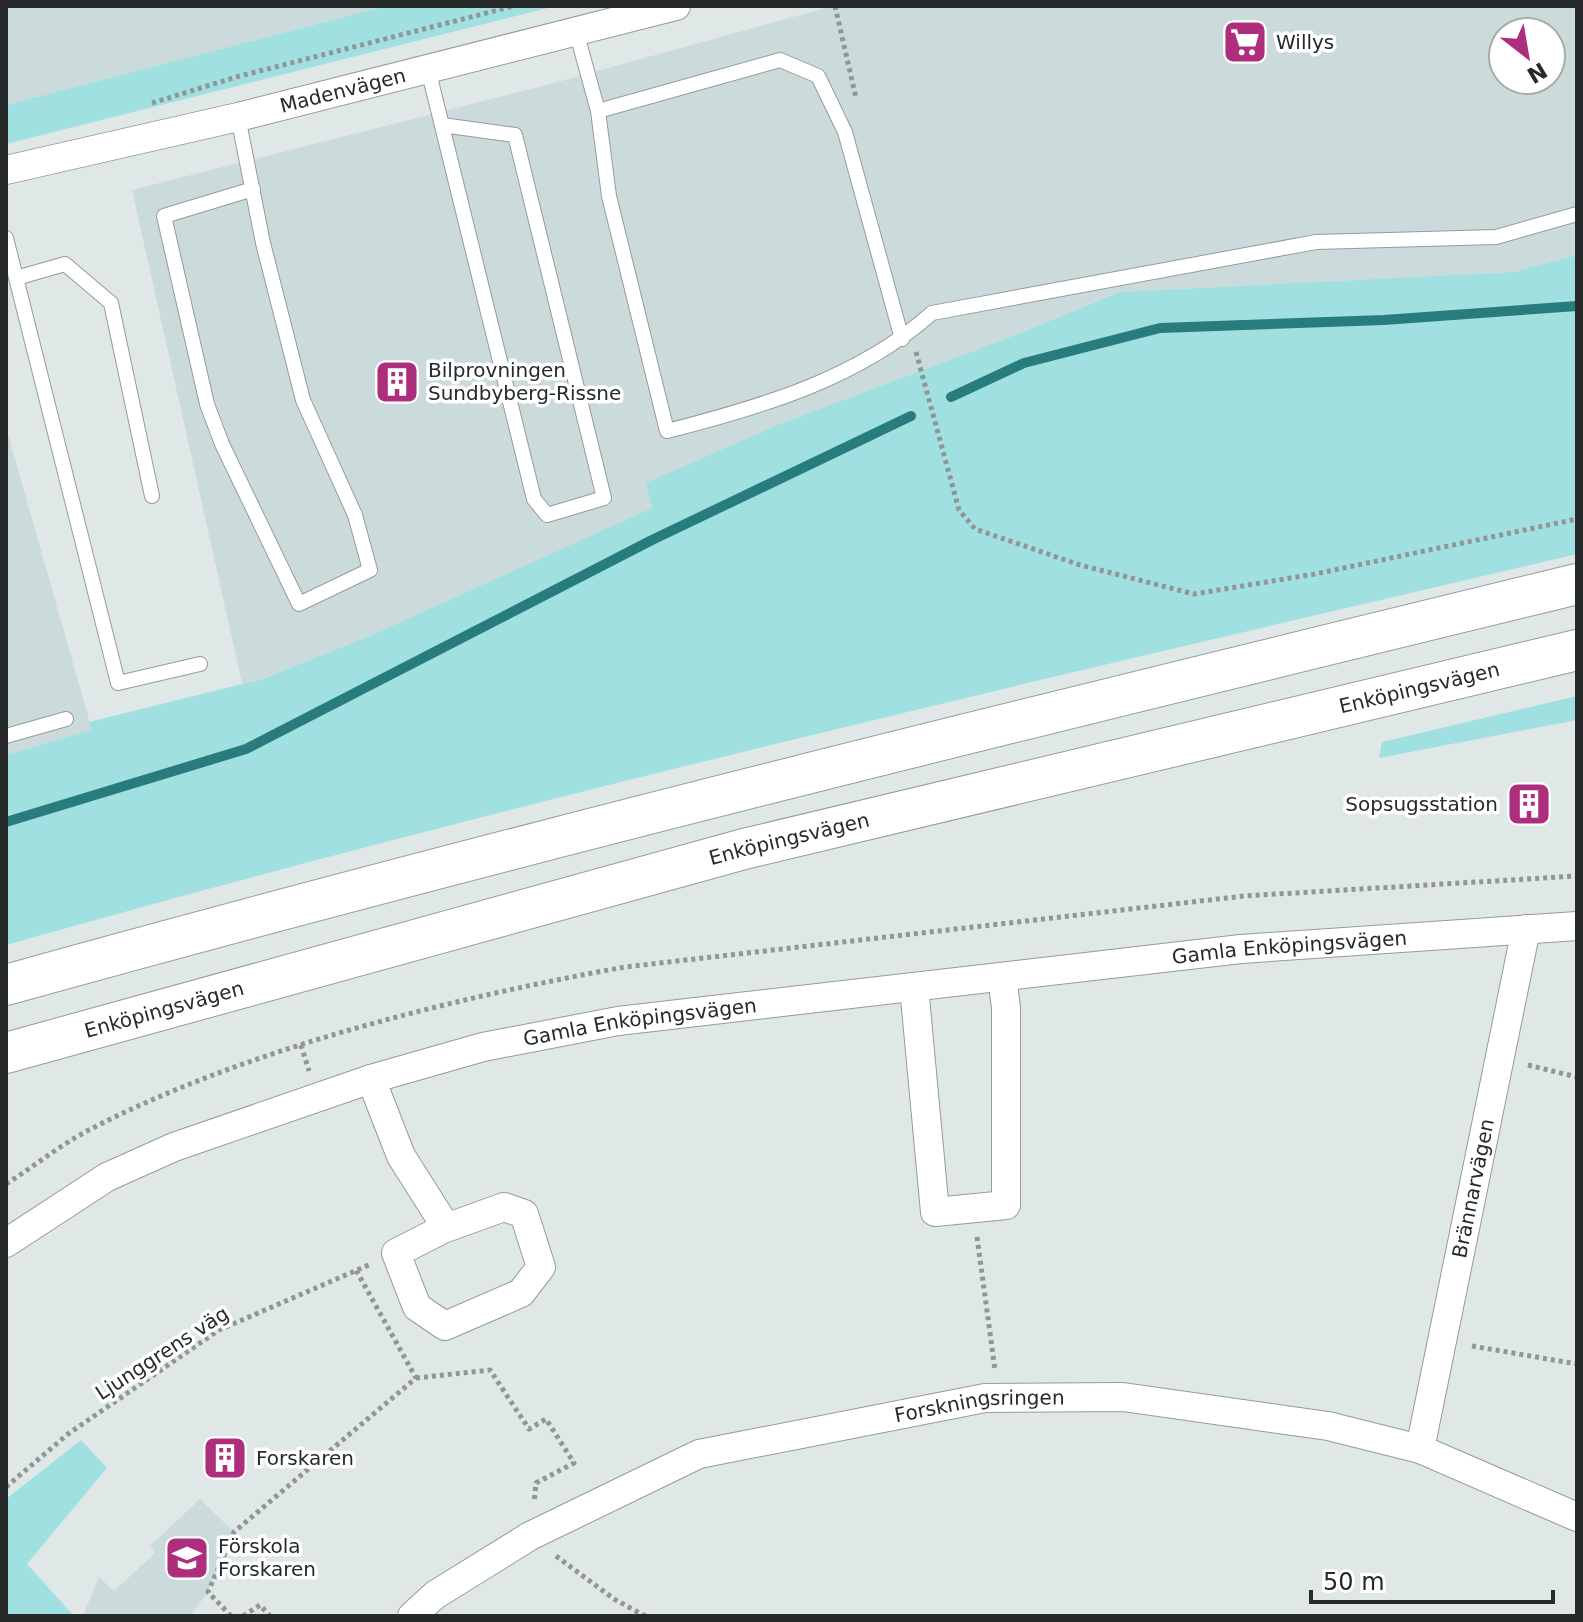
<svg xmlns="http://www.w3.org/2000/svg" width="1583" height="1622" font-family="'DejaVu Sans',sans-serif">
	<rect width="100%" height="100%" fill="#e0e7e7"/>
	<path fill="#cbdbdb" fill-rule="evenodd" d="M6,6H386L6,105Z
		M833,6H1577V255L1513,272L1118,292L1018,334L777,425L647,483L653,508L372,635L261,679L242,683L132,190L543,86ZM1503,32H1551V80H1503Z
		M6,427L92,730L6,755Z
		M200,1499L234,1532L208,1592L190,1616H83L99,1577L114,1591L155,1553L150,1546Z"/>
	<path fill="#a1e0e1" d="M386,6H556L6,144V105Z
		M1577,255V554C1052,677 525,798 6,945V755L91,730L89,722L262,679L372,635L652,508L646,483L777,425L1018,334L1119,292L1513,272Z
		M1577,696V720L1379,758L1382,742Z
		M81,1440L107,1468L27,1564L74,1616H6V1499Z"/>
	<path fill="#52c0c3" d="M1406,1614L1410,1616H1145L1146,1614Z"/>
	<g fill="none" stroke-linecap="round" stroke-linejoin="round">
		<path stroke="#287c7e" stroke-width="10" d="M951,397L1024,363L1160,328L1384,320L1577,306
			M6,822L246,749L652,540L911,416"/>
		<g stroke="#959b9b" stroke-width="16">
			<path id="lane" d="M576,31L598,111L609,196L667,431C761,407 858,379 932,313L1316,242L1496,237L1577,214
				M428,69L534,499L547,515L604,498L515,135L442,125
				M598,111L780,60L818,76L845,132L902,339
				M238,117L263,243L303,400L355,515L370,570L299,604L222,444L207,404L164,216L253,189
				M6,238L118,683L200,664
				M16,278L65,264L111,303L152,496
				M6,736L66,719"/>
		</g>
		<g stroke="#959b9b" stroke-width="30">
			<g id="street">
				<path id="s1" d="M6,170L238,117L676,6"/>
				<path d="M914,987L935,1212L1006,1205V1008L1002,977"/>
				<path d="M371,1079L401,1156L446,1227"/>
				<path d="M504,1207L524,1214L541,1267L521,1293L445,1326L417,1307L396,1253L443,1229Z"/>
				<path id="s2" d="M6,1243L107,1177L174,1147L371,1079L483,1047L618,1021L1241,949L1577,926"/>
				<path id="s3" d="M1420,1449L1526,929"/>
				<path id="s4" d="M412,1616L435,1595L530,1536L699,1454L985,1398L1123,1397L1328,1426L1420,1449L1577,1517"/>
			</g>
		</g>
		<g stroke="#959b9b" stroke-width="42">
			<g id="secondary">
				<path d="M6,985C527,840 1052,712 1577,584"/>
				<path id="s5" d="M6,1053L744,849L1577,650"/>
			</g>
		</g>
		<path stroke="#909595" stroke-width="5" stroke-dasharray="4 4" stroke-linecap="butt" d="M835,6L856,98
			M152,103L236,77L514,6
			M916,352L959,510L975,529L1080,565L1194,594L1315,574L1577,519
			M301,1045L309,1071
			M1528,1065L1577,1077
			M6,1184C33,1167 59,1146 87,1131C243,1049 453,998 625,967L1244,896L1577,876
			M977,1237L995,1370
			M1472,1346L1577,1364
			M416,1378L490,1370L529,1429L546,1419L574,1463L536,1483L534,1503
			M6,1487L68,1434L219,1330L371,1264
			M556,1556L614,1599L645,1616
			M231,1616L208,1592L234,1532L416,1378L356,1270
			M243,1616L260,1605L270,1616"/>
		<use href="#lane" stroke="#fff" stroke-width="14"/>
		<use href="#street" stroke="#fff" stroke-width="28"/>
		<use href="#secondary" stroke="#fff" stroke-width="40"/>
	</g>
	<defs>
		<g id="supermarket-square" transform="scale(2.3)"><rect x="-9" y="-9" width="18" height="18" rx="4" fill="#ad2e7c" stroke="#fff"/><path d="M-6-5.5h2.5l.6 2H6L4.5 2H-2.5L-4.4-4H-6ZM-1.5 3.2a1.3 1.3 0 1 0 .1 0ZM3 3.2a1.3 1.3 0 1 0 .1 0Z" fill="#fff"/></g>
		<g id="building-square" transform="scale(2.3)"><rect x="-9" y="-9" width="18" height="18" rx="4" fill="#ad2e7c" stroke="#fff"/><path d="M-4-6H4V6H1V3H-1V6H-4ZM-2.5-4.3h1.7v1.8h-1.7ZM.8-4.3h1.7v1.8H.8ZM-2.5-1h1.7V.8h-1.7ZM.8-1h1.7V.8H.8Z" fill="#fff"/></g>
		<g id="school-square" transform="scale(2.3)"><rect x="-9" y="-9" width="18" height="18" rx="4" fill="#ad2e7c" stroke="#fff"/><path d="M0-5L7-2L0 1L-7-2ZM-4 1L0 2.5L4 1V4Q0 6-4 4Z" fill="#fff"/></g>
	</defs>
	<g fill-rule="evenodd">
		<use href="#supermarket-square" x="1245" y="42"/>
		<use href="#building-square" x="397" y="382"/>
		<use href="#building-square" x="1529" y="804"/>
		<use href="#building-square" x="225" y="1458"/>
		<use href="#school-square" x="187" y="1558"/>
	</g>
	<g text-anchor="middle" stroke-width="7" stroke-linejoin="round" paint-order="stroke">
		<g font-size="20" fill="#272a2a" stroke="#fff" text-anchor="start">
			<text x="1276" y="49">Willys</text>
			<text x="428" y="377">Bilprovningen<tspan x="428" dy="23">Sundbyberg-Rissne</tspan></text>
			<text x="1498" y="811" text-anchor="end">Sopsugsstation</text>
			<text x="256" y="1465">Forskaren</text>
			<text x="218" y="1553">Förskola<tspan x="218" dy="23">Forskaren</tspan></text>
		</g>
		<g font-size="20" fill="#272a2a" stroke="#fff">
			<text dy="7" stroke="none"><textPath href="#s1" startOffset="346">Madenvägen</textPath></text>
			<text dy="7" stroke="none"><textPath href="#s5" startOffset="1460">Enköpingsvägen</textPath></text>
			<text dy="7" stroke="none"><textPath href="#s5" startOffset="812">Enköpingsvägen</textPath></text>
			<text dy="7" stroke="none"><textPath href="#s2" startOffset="1332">Gamla Enköpingsvägen</textPath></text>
			<text dy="7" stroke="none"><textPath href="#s5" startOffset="164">Enköpingsvägen</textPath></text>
			<text dy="7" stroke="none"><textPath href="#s2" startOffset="678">Gamla Enköpingsvägen</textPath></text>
			<text dy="7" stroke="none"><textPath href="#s3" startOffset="266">Brännarvägen</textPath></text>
			<text transform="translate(162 1353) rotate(-33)" y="7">Ljunggrens väg</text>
			<text dy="7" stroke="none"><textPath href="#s4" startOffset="616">Forskningsringen</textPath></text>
		</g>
	</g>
	<rect width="1583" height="1622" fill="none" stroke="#272a2a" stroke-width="16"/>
	<g transform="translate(1527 56) rotate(149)"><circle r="38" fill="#ffffff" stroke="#a9aaaa" stroke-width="2"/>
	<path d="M0-6L14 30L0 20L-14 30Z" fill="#ad2e7c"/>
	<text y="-12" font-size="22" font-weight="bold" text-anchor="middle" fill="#272a2a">N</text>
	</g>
	<path d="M1311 1590v12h242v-12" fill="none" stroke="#272a2a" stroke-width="4"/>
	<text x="1323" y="1590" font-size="24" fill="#272a2a" stroke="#ffffff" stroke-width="6" paint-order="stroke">50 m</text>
</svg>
